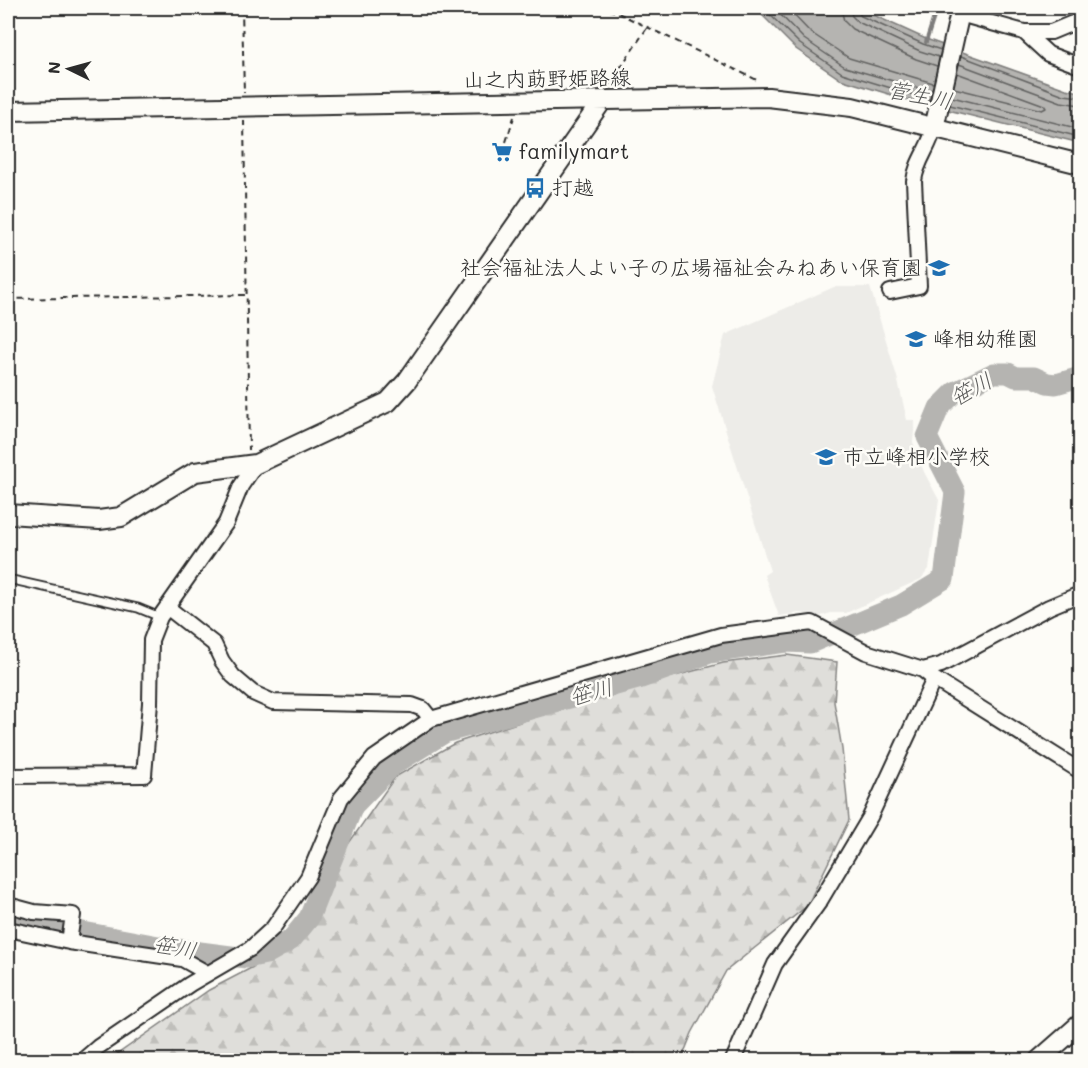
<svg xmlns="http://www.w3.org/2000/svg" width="1088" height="1068" font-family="Mali,'Klee One',sans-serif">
	<defs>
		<pattern id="forest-firs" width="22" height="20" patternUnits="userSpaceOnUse" patternTransform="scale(1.5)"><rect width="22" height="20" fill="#dfdeda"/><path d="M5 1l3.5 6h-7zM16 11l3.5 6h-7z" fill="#c0bfbb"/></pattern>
	</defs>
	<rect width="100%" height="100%" fill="#fdfcf7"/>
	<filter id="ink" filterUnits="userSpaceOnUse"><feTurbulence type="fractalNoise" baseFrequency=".0167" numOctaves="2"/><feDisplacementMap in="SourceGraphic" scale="12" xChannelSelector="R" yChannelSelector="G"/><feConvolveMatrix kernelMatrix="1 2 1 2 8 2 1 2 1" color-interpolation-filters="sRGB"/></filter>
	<g filter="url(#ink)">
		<path fill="#edece8" d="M834,287H870L897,377L907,420H915L913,442L924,472L939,500L929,569L921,579L846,613H831L821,616L799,613L779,616L764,575L770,571L712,386L725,335Z"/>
		<path fill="url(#forest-firs)" stroke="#858482" stroke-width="1.5" d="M787,655L837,662L834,702L842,749L849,820L807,906L726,971L692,1033L681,1060H112V1058L209,990L276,955L318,913L342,853L395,777L455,743L594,698L723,663Z"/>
		<path fill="#b5b4b1" stroke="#7e7d7b" stroke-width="1.5" d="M755,8H858L926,39L1066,89L1080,92V143L908,100L840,79L796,49Z"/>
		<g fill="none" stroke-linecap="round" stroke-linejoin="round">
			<path stroke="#626261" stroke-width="1.5" d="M763,8L800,44L842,73L930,100
				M774,8L804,39L845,67L931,92
				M787,8L810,32L849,58L933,83
				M841,8L844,21L852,29L916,59L937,66
				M850,8L852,16L858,22L920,51L939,57
				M858,8V12L861,16L923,44L941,50
				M961,56L1064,95L1080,97
				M959,64L1061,102L1080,105
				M954,88L1042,110L1046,108L1044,105L957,73
				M952,97L1080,129
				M950,105L1080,137"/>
			<path stroke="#7e7d7b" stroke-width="4" d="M926,42L934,17"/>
			<path stroke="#b5b4b1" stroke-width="21" d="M8,918L169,948L246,958L266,954L291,940L309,918L353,806L393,765L444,733L638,679L710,653L786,642L810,643L901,605L944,579L955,492L927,437L939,408L955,392L994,373H1008L1016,377H1034L1047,383L1056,384L1080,377"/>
			<g stroke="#2b2b2b" stroke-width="11">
				<path id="lane" d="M8,579L138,608L160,617"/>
			</g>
			<g stroke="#2b2b2b" stroke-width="18">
				<path id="street" d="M960,14L1024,32L1048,54L1080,66
					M1024,32H1051L1080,20
					M890,292L919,286L914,181C916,161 930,147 934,128
					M167,607L214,644L222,661L233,676L253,693L273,702L412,705L423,709L431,719
					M923,670L941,665L1049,607L1080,594
					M8,776L144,775L150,703L151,640L160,617L226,523L241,486L256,464
					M8,905L34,912L73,915L69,942
					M8,929L69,942L182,959L207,973
					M83,1060L98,1047L190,984L250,949L273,928L308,877L341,798L374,758L431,719L721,635L812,623L866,652L923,670L934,679L1080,771
					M733,1060L775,964L820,901L870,817L934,679"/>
			</g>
			<g stroke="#2b2b2b" stroke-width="22">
				<path id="secondary" d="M8,111L768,97L852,107L1080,164
					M934,128L961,8
					M8,514L99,520L121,517L195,472L256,464L388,402L407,381L602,101
					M1039,1060L1080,1024"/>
			</g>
			<path stroke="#2b2b2b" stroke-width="2" stroke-dasharray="6 4.5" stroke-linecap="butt" d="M242,8L244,93
				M577,8L607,9L616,12L759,81
				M610,86V83L647,28
				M244,120L249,450
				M506,142L514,117
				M8,299L246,295"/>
			<use href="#lane" stroke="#fdfcf7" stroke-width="7"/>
			<use href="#street" stroke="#fdfcf7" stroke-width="14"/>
			<use href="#secondary" stroke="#fdfcf7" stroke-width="18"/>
		</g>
	</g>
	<defs>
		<g id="supermarket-bare" transform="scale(1.62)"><path d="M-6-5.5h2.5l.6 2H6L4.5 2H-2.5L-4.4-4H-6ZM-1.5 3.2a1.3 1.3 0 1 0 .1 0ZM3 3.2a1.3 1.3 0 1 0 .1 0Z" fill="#1f6fb2" stroke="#fdfcf7" stroke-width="2.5" paint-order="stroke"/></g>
		<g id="bus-bare" transform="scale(1.62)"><path d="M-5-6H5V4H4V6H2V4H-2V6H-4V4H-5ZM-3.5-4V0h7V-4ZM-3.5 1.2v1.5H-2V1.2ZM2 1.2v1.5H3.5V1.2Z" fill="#1f6fb2" stroke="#fdfcf7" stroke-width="2.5" paint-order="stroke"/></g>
		<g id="school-bare" transform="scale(1.62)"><path d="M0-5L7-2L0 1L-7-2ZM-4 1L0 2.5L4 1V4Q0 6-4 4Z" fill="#1f6fb2" stroke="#fdfcf7" stroke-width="2.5" paint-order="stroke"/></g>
	</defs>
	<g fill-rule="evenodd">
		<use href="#supermarket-bare" x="502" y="152"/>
		<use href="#bus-bare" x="535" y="188"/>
		<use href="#school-bare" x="939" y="268"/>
		<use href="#school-bare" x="916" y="339"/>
		<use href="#school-bare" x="826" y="457"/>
	</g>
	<g text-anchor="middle" stroke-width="5" stroke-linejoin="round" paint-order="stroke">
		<g font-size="21" fill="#2b2b2b" stroke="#fdfcf7">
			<text transform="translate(547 79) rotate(-1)" y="7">山之内莇野姫路線</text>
		</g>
		<g font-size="21" fill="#2b2b2b" stroke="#fdfcf7" text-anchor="start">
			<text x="519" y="159">familymart</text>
			<text x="552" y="195">打越</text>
			<text x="922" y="275" text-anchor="end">社会福祉法人よい子の広場福祉会みねあい保育園</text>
			<text x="933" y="346">峰相幼稚園</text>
			<text x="843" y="464">市立峰相小学校</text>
		</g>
		<g font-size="22" font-style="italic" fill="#5b5b5a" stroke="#fdfcf7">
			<text transform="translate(920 95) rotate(11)" y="8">菅生川</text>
			<text transform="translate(971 389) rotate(-29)" y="8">笹川</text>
			<text transform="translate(591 692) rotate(-16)" y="8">笹川</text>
			<text transform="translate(175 947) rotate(10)" y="8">笹川</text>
		</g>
	</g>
	<rect width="1088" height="1068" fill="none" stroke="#fdfcf7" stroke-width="30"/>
	<rect x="15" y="15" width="1058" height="1038" fill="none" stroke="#2b2b2b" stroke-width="2" filter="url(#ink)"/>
	<g transform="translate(69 69) rotate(275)" stroke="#fdfcf7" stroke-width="4.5" paint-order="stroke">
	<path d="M0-4.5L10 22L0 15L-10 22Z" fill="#2b2b2b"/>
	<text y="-9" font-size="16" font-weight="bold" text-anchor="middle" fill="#2b2b2b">N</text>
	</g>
</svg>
